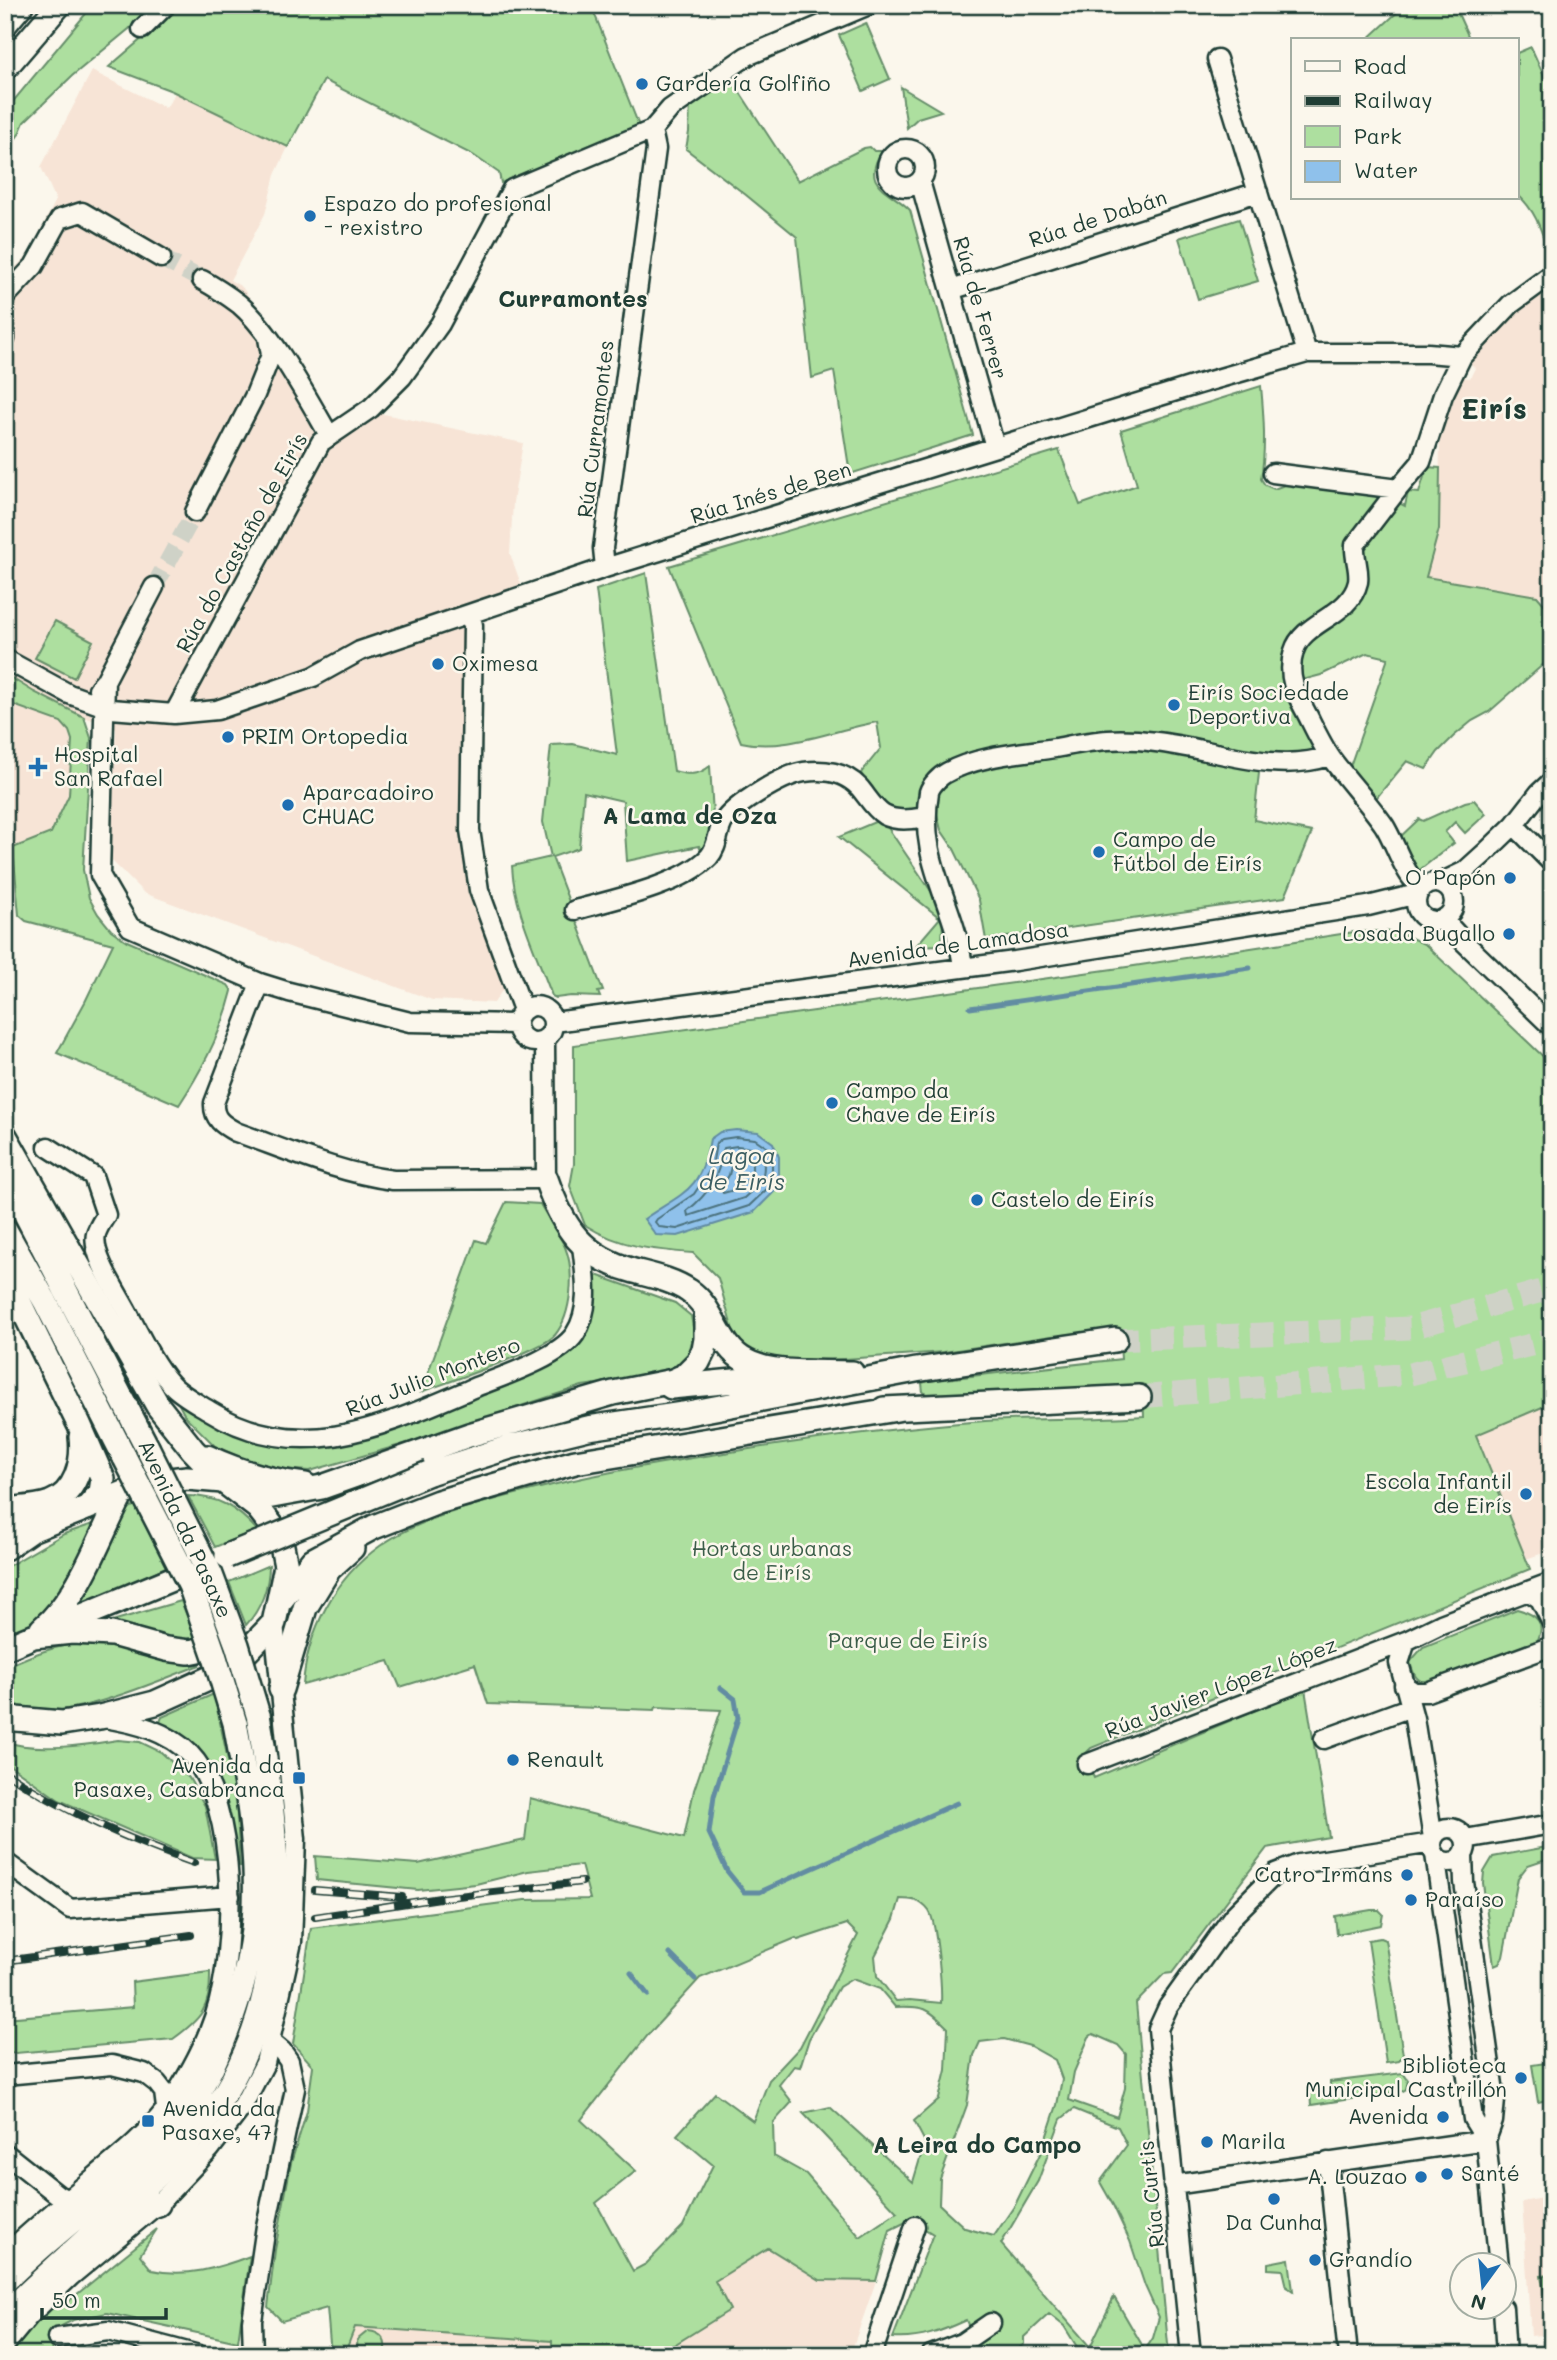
<svg xmlns="http://www.w3.org/2000/svg" width="1557" height="2360" font-family="Mali,sans-serif">
	<rect width="100%" height="100%" fill="#fbf7ec"/>
	<filter id="ink" filterUnits="userSpaceOnUse"><feTurbulence type="fractalNoise" baseFrequency=".0143" numOctaves="2"/><feDisplacementMap in="SourceGraphic" scale="14" xChannelSelector="R" yChannelSelector="G"/><feConvolveMatrix kernelMatrix="1 2 1 2 8 2 1 2 1" color-interpolation-filters="sRGB"/></filter>
	<g filter="url(#ink)">
		<path fill="#f7e4d6" d="M92,71L166,108L175,93L288,147L275,175L265,214L230,280L242,287L289,354L339,436L374,412L523,443L513,502L510,554L525,595L470,614L463,778L506,984L494,1003L432,1000L144,893L110,859L116,729L84,717L34,692L5,674V278L28,255L56,200L41,167Z
			M1545,289L1552,290V599L1425,577L1439,529L1440,426L1462,377L1470,378L1475,368L1470,363L1508,320Z
			M5,702L61,722L69,731L72,740L69,795L51,833L13,848L12,856L5,858Z
			M1552,1403V1562L1548,1563L1543,1553L1526,1559L1476,1435Z
			M1552,2196V2334L1531,2336L1522,2202Z
			M768,2247L820,2280L876,2281L850,2355H658L730,2311L715,2281Z
			M355,2327L552,2341V2355H350L348,2345Z"/>
		<path fill="#addf9f" stroke="#668e6a" stroke-width="2" fill-rule="evenodd" d="M93,5H152L129,29L72,76L24,122L19,134L5,153V111Z
			M181,5H591L639,126L564,159L501,183L499,173L473,155L324,80L288,147L172,91L109,67Z
			M1410,5H1458L1455,7L1470,40H1367L1402,8Z
			M866,23L890,79L863,91L839,35Z
			M1531,47L1552,94V253L1549,255C1541,230 1537,212 1517,194V53Z
			M728,74L798,181L864,148L870,147L874,151H882C859,187 891,190 910,210L973,435L850,474L834,371L812,378L797,237L746,195L686,149L689,132L690,99Z
			M901,87L941,111L918,118L907,128Z
			M1239,219L1258,281L1198,299L1179,238Z
			M1261,386C1264,418 1266,448 1261,479L1265,485L1274,489L1296,481L1384,497L1370,518L1346,594L1287,648L1283,673V690L1315,748L1307,756L1261,754L1254,820L1312,832L1285,897L986,940L979,900L954,849L941,830L937,814L894,811L877,801L861,773L881,748L877,722C833,730 784,752 741,742L669,566L1059,450L1080,505L1137,485L1121,430Z
			M1427,467L1440,468L1439,529L1426,577L1537,596L1552,613V668L1546,662L1489,712L1472,721L1454,736L1438,752L1426,769L1407,761L1373,802L1348,772L1388,658L1367,653L1321,675L1299,681L1301,650L1304,643L1344,615L1353,613L1364,546L1395,501L1405,506L1408,492L1419,493Z
			M646,573L674,771C688,775 698,776 710,766L713,814L720,815L704,857L699,846L627,861L623,801L584,792L579,848L552,857L603,991L598,992L600,997L571,996L556,998L552,996C537,954 514,910 512,866L551,857L543,822L551,745L573,744L617,755L596,590Z
			M55,621L93,641L74,678L35,658Z
			M5,674L34,692L84,717L91,738L83,870L89,898L98,914L111,930L127,941L228,985L232,991C222,1032 202,1070 179,1105L57,1053L85,1002L113,944L26,921L19,915L13,848L51,833L69,795L72,740L69,731L61,722L5,702Z
			M1474,800L1486,814L1465,833L1455,822L1445,832L1454,843L1417,872L1398,839L1419,819L1423,821L1465,802Z
			M882,819L935,897L943,918L942,945L916,946L940,918L839,837Z
			M1383,931L1399,932L1426,945L1552,1065V1403L1476,1435L1530,1569L1091,1748L1084,1755L1094,1778L1305,1689L1329,1837L1267,1848L1172,1973L1164,1974L1136,2003L1169,2355H1082L1064,2326L1049,2314L1024,2337V2344L1018,2349L1022,2355H981L966,2320C942,2331 920,2340 893,2338L933,2234L910,2220L890,2230L876,2281L820,2280L768,2248L715,2281L730,2310L658,2355H552V2341L355,2327L348,2345L350,2355H331L327,2308L282,2321L268,2307L275,2250L291,2163L307,2111L313,2066L293,2044L311,1928L525,1900L590,1899L581,1865L528,1871L476,1884L418,1890L317,1880L315,1856L418,1864L525,1840L530,1798L684,1838L694,1790L721,1710L656,1707L655,1710L488,1704L475,1664L400,1687L389,1661L303,1685C307,1631 335,1578 380,1546C422,1516 494,1499 544,1487C608,1471 672,1461 737,1451C819,1438 902,1427 985,1421C1038,1418 1091,1420 1144,1416L1143,1390L927,1394L923,1392L922,1383L928,1381L1121,1359L1119,1330L1052,1336L944,1352L830,1360H774L755,1354L735,1338L718,1278L693,1253C653,1250 620,1247 585,1225L570,1186L574,1164V1045L1134,966L1354,932ZM900,1899C911,1899 921,1900 929,1911C937,1923 942,1987 941,2003L910,2000L896,2001L877,1976L875,1956L894,1919ZM847,1924L858,1935L800,2047L769,2080L753,2121L715,2093L677,2135L713,2165L683,2226L646,2264L633,2271L596,2203L636,2171L581,2120L648,2035L700,1978L796,1938L798,1940ZM852,1979L880,1989L895,2007C925,2006 927,2007 948,2028L946,2070L939,2099L914,2121L925,2142L913,2182L830,2107L803,2113L897,2212L860,2237L806,2174L774,2156L773,2123L792,2102L779,2085L794,2066L800,2067L809,2039L839,1987ZM1093,2034L1118,2045L1126,2054L1125,2088L1117,2117L1069,2100L1074,2072L1089,2037ZM1004,2039L1030,2046L1055,2060L1062,2079L1057,2105L1042,2150L1015,2205L994,2236L965,2228L939,2204L940,2179L967,2105L974,2055L980,2042ZM1074,2109L1118,2127L1127,2145L1100,2182L1113,2205L1130,2241L1145,2286L1159,2317L1153,2338L1145,2350L1114,2297L1090,2347L1001,2244L1038,2181L1061,2119Z
			M506,1202L540,1204C548,1218 558,1232 565,1247C575,1271 572,1314 555,1335C543,1350 445,1383 421,1392L476,1240L486,1243Z
			M596,1275L675,1303L691,1316L694,1333L689,1353L677,1365L653,1376L582,1386L411,1442L310,1471L282,1469L248,1461L215,1446L185,1416L174,1395L205,1419L280,1444L319,1447L338,1446L404,1423L569,1355C595,1323 596,1316 596,1275Z
			M188,1496C218,1496 237,1508 257,1530L215,1547Z
			M135,1505L166,1567L72,1609L124,1511Z
			M96,1523C90,1538 86,1556 78,1570C65,1594 31,1627 5,1638V1568L64,1534Z
			M269,1565C269,1587 261,1609 246,1625L229,1582Z
			M181,1601L199,1646L95,1626Z
			M1517,1609C1538,1615 1547,1623 1536,1644L1432,1685C1417,1682 1414,1677 1410,1662L1423,1647Z
			M84,1643C125,1646 159,1662 200,1665C153,1682 51,1731 5,1703V1667C32,1655 55,1645 84,1643Z
			M214,1694L236,1798L240,1866H235C229,1830 228,1786 202,1758C190,1746 173,1735 159,1724L162,1717Z
			M118,1740L140,1742L161,1752L189,1778L205,1806L215,1859L192,1858L59,1800L5,1762V1741C34,1753 87,1745 118,1740Z
			M1552,1846V1857L1528,1865L1518,1878L1503,1957L1499,1964L1494,1966L1483,1883L1484,1872L1493,1857Z
			M1371,1910H1379L1383,1914L1381,1925L1337,1934L1335,1916Z
			M1380,1938L1385,1940L1386,1945L1403,2055L1399,2061L1386,2063L1368,1940Z
			M210,1972C211,2008 201,2019 173,2039L5,2054V2018L133,2007L132,1982Z
			M1552,2062V2099L1538,2102L1532,2065Z
			M1403,2073L1408,2080L1406,2089L1403,2091L1311,2105L1310,2092L1330,2089V2082Z
			M157,2229L140,2255L152,2270C185,2278 219,2268 250,2256L238,2342L107,2313L73,2320L48,2333L54,2355H10L54,2302L65,2304Z
			M1289,2259L1293,2291L1287,2287L1283,2270L1268,2269V2263Z
			M1552,2274V2330L1550,2331L1541,2275Z
			M368,2331C382,2332 389,2342 383,2355L358,2354L357,2340Z"/>
		<path fill="#8fc1eb" stroke="#628ca2" stroke-width="2" d="M736,1130L758,1132L773,1143L779,1157V1177L775,1191L754,1212L678,1236L656,1235L644,1219C683,1192 701,1192 710,1139L720,1132Z"/>
		<g fill="none" stroke-linecap="round" stroke-linejoin="round">
			<path stroke="#4c727d" stroke-width="2" d="M736,1137L755,1139L768,1148L772,1159V1176L769,1187L749,1206L677,1229L659,1227L655,1222L657,1219L694,1194L712,1167L716,1143L722,1139Z
				M737,1146C761,1148 769,1157 761,1182L744,1198L688,1216L687,1211C711,1192 718,1177 724,1148Z
				M737,1156L752,1160V1175L738,1189L723,1193L721,1189L729,1175L733,1158Z"/>
			<path stroke="#628ca2" stroke-width="5" d="M970,1008L1250,968
				M721,1688L735,1699L738,1718L714,1796L709,1833L727,1871L744,1892H760L957,1803
				M670,1954L695,1979
				M631,1973L648,1995"/>
			<path stroke="#cfd2c7" stroke-width="18" stroke-dasharray="18 9" stroke-linecap="butt" d="M161,258L202,280
				M154,587L195,512"/>
			<path stroke="#cfd2c7" stroke-width="23" stroke-dasharray="23 11" stroke-linecap="butt" d="M1115,1340L1411,1328L1552,1288
				M1139,1397L1410,1374L1552,1340"/>
			<g stroke="#1f3d34" stroke-width="23">
				<path id="minor" d="M142,29L166,5
					M1217,59L1307,353
					M887 168a19 19 0 1 1 38 0a19 19 0 1 1-38 0Z
					M920,181L995,447
					M202,280C215,287 227,295 239,304C272,332 307,397 329,435
					M951,290L1258,192
					M5,297L34,266L60,219L82,212L161,258
					M5,335V339
					M1273,473L1398,489
					M195,512L255,395L271,355L268,338
					M605,568L603,548L656,149L652,130
					M470,614L473,625L470,830L479,890L523,1010
					M5,659L69,694L111,709L174,714L217,710L313,677L360,651L605,568L1199,384L1307,353H1428L1462,356
					M105,681L100,875L130,927L260,983L289,992L410,1022L517,1024
					M98,689L105,681L154,587
					M174,714L321,442L371,408L402,377L440,324L512,189L652,130L670,109L747,56L869,5
					M1514,825L1552,863
					M1440,883L1465,871L1486,852L1514,825L1539,793L1552,781
					M1416 902a19 19 0 1 1 38 0a19 19 0 1 1-38 0Z
					M1424,886C1420,883 1414,881 1411,877C1402,866 1393,839 1384,825C1368,802 1348,781 1331,758C1322,745 1315,730 1308,716C1296,694 1286,676 1294,651C1303,621 1350,617 1358,582C1360,569 1354,558 1355,545L1398,489L1421,462L1443,395L1462,356L1511,304L1552,274
					M575,910C612,900 682,885 709,857C718,847 717,833 723,822C735,804 783,775 804,772C824,769 845,772 859,787C867,796 873,808 884,815C897,822 913,819 926,817
					M1443,919L1464,942L1552,1027
					M963,968C956,903 917,863 929,792C931,785 940,776 946,773C975,756 1022,753 1055,748C1072,745 1090,741 1108,740C1123,739 1140,740 1156,742C1211,748 1275,775 1329,756
					M260,983L214,1103C213,1119 223,1125 236,1132C287,1150 339,1173 393,1180L546,1179L545,1040
					M517 1024a18 18 0 1 1 36 0a18 18 0 1 1-36 0Z
					M554,1022L1015,961L1368,906L1417,894
					M48,1147L93,1176L106,1215C103,1220 98,1227 96,1234C91,1254 117,1292 127,1311C139,1334 154,1365 171,1384C181,1395 197,1403 210,1411C300,1467 386,1425 473,1388C500,1377 559,1358 575,1334C592,1308 585,1274 582,1245
					M5,1520L31,1530
					M1528,1591L1540,1599L1552,1623
					M1404,1685L1414,1692H1427L1552,1646
					M1324,1739L1411,1707
					M1087,1764L1406,1641
					M1432 1845a17 17 0 1 1 34 0a17 17 0 1 1-34 0Z
					M1433,1838L1414,1718L1399,1663L1406,1641L1441,1624L1552,1582
					M1465,1839L1552,1824
					M1435,1854L1473,2119L1486,2140
					M1463,1855L1464,1882L1495,2100L1493,2121L1486,2140L1499,2266
					M5,1862L70,1909L230,1896
					M5,2075L112,2065L144,2073L157,2083L164,2092L166,2108
					M5,2153L58,2195L68,2200
					M1328,2162L1348,2355
					M1173,2185L1486,2140
					M5,2255C35,2227 66,2201 97,2175C121,2155 147,2134 166,2109C186,2080 204,2048 215,2015C236,1952 239,1805 190,1754C167,1731 136,1723 104,1718
					M1503,2308L1506,2355
					M57,2338L108,2331L199,2355
					M5,2345L29,2316L71,2276L158,2204L210,2149L242,2107L265,2063L292,1942L296,1839L274,1623
					M253,2355L252,2321L266,2226L295,2089L289,2061L282,2051L270,2041
					M872,2355L915,2226
					M931,2355L962,2343L991,2323
					M1191,2355L1158,2029L1168,2007L1233,1916L1276,1873L1299,1864L1432,1843"/>
			</g>
			<g stroke="#1f3d34" stroke-width="28">
				<path id="major" d="M5,24L21,5
					M5,68L59,5
					M5,1136L158,1406L193,1450L223,1481L258,1508L280,1536L286,1566L274,1623L230,1669L155,1703L100,1717L62,1723L16,1719L5,1714
					M5,1174L147,1447
					M546,1179C563,1228 582,1257 634,1271C653,1276 673,1280 689,1291C715,1308 717,1346 746,1361C773,1376 821,1371 852,1373
					M5,1230L45,1301L125,1458
					M5,1273L79,1424L103,1479L101,1492L87,1508
					M671,1387L776,1377
					M884,1409L1139,1397
					M207,1457C239,1472 271,1481 305,1485
					M429,1473L510,1447L588,1428L683,1414L916,1370L1115,1340
					M241,1494L267,1497L322,1487L469,1435L613,1393L673,1381L684,1376L698,1362L704,1350L706,1339V1310
					M5,1510C20,1508 36,1508 50,1503C76,1493 84,1463 81,1437
					M5,1548L31,1530L152,1482L187,1478L223,1481
					M281,1600L313,1560L374,1527L438,1502L575,1462L897,1409
					M42,1629C82,1594 98,1539 122,1494
					M33,1636L72,1632L112,1634L166,1649L189,1652L229,1644
					M5,1648L203,1566
					M281,1689L305,1608L329,1569L352,1548
					M117,2218L158,2204
					M5,2281C55,2230 115,2191 163,2140C194,2107 214,2068 229,2026C239,1999 247,1972 251,1944C263,1874 248,1792 235,1723
					M5,2314C39,2283 72,2251 107,2221C140,2191 174,2163 201,2128C296,2005 283,1859 258,1715"/>
			</g>
			<use href="#minor" stroke="#fbf7ec" stroke-width="18"/>
			<use href="#major" stroke="#fbf7ec" stroke-width="23"/>
			<g stroke="#1f3d34" stroke-width="8">
				<path id="rail" d="M5,1772C64,1812 128,1839 194,1863
					M315,1890L402,1897
					M315,1917L440,1898L582,1882
					M5,1961L191,1935"/>
			</g>
			<use href="#rail" stroke="#fbf7ec" stroke-width="5" stroke-dasharray="16" stroke-linecap="butt"/>
			<g stroke="#1f3d34" stroke-width="28" stroke-linecap="butt">
				<path id="major-bridge" d="M147,1447L211,1575L237,1645L258,1715
					M125,1458L190,1585L214,1654L235,1723
					M227,1556L429,1473"/>
			</g>
			<use href="#major-bridge" stroke="#fbf7ec" stroke-width="23"/>
		</g>
	</g>
	<g fill="#1f6fb2" stroke="#fbf7ec" stroke-width="2.5">
		<circle cx="642" cy="84" r="7"/>
		<circle cx="310" cy="216" r="7"/>
		<circle cx="438" cy="664" r="7"/>
		<circle cx="1174" cy="705" r="7"/>
		<circle cx="228" cy="737" r="7"/>
		<path d="M34.5 756.5h7v7h7v7h-7v7h-7v-7h-7v-7h7z"/>
		<circle cx="288" cy="805" r="7"/>
		<circle cx="1099" cy="852" r="7"/>
		<circle cx="1510" cy="878" r="7"/>
		<circle cx="1509" cy="934" r="7"/>
		<circle cx="832" cy="1103" r="7"/>
		<circle cx="977" cy="1200" r="7"/>
		<circle cx="1526" cy="1494" r="7"/>
		<circle cx="513" cy="1760" r="7"/>
		<rect x="292" y="1771" width="14" height="14" rx="3.5"/>
		<circle cx="1407" cy="1875" r="7"/>
		<circle cx="1411" cy="1900" r="7"/>
		<circle cx="1521" cy="2078" r="7"/>
		<circle cx="1443" cy="2117" r="7"/>
		<rect x="141" y="2114" width="14" height="14" rx="3.5"/>
		<circle cx="1207" cy="2142" r="7"/>
		<circle cx="1447" cy="2174" r="7"/>
		<circle cx="1421" cy="2177" r="7"/>
		<circle cx="1274" cy="2199" r="7"/>
		<circle cx="1315" cy="2260" r="7"/>
	</g>
	<g text-anchor="middle" stroke-width="5" stroke-linejoin="round" paint-order="stroke">
		<g font-size="21" fill="#1f3d34" stroke="#fbf7ec" text-anchor="start">
			<text x="656" y="91">Gardería Golfiño</text>
			<text x="324" y="211">Espazo do profesional<tspan x="324" dy="24">- rexistro</tspan></text>
			<text x="452" y="671">Oximesa</text>
			<text x="1188" y="700">Eirís Sociedade<tspan x="1188" dy="24">Deportiva</tspan></text>
			<text x="242" y="744">PRIM Ortopedia</text>
			<text x="54" y="762">Hospital<tspan x="54" dy="24">San Rafael</tspan></text>
			<text x="302" y="800">Aparcadoiro<tspan x="302" dy="24">CHUAC</tspan></text>
			<text x="1113" y="847">Campo de<tspan x="1113" dy="24">Fútbol de Eirís</tspan></text>
			<text x="1496" y="885" text-anchor="end">O' Papón</text>
			<text x="1495" y="941" text-anchor="end">Losada Bugallo</text>
			<text x="846" y="1098">Campo da<tspan x="846" dy="24">Chave de Eirís</tspan></text>
			<text x="991" y="1207">Castelo de Eirís</text>
			<text x="1512" y="1489" text-anchor="end">Escola Infantil<tspan x="1512" dy="24">de Eirís</tspan></text>
			<text x="527" y="1767">Renault</text>
			<text x="285" y="1773" text-anchor="end">Avenida da<tspan x="285" dy="24">Pasaxe, Casabranca</tspan></text>
			<text x="1393" y="1882" text-anchor="end">Catro Irmáns</text>
			<text x="1425" y="1907">Paraíso</text>
			<text x="1507" y="2073" text-anchor="end">Biblioteca<tspan x="1507" dy="24">Municipal Castrillón</tspan></text>
			<text x="162" y="2116">Avenida da<tspan x="162" dy="24">Pasaxe, 47</tspan></text>
			<text x="1429" y="2124" text-anchor="end">Avenida</text>
			<text x="1221" y="2149">Marila</text>
			<text x="1461" y="2181">Santé</text>
			<text x="1407" y="2184" text-anchor="end">A. Louzao</text>
			<text x="1274" y="2230" text-anchor="middle">Da Cunha</text>
			<text x="1329" y="2267">Grandío</text>
		</g>
		<g font-size="21" fill="#1f3d34" stroke="#fbf7ec">
			<text transform="translate(1098 219) rotate(-18)" y="7">Rúa de Dabán</text>
			<text transform="translate(980 308) rotate(74)" y="7">Rúa de Ferrer</text>
			<text transform="translate(596 429) rotate(-83)" y="7">Rúa Curramontes</text>
			<text transform="translate(771 493) rotate(-17)" y="7">Rúa Inés de Ben</text>
			<text transform="translate(242 543) rotate(-61)" y="7">Rúa do Castaño de Eirís</text>
			<text transform="translate(958 945) rotate(-8)" y="7">Avenida de Lamadosa</text>
			<text transform="translate(433 1377) rotate(-21)" y="7">Rúa Julio Montero</text>
			<text transform="translate(185 1529) rotate(65)" y="7">Avenida da Pasaxe</text>
			<text transform="translate(1221 1688) rotate(-21)" y="7">Rúa Javier López López</text>
			<text transform="translate(1152 2194) rotate(-96)" y="7">Rúa Curtis</text>
		</g>
		<g font-size="21" fill="#3b5d49" stroke="#fbf7ec">
			<text x="772" y="1556">Hortas urbanas<tspan x="772" dy="24">de Eirís</tspan></text>
			<text x="908" y="1648">Parque de Eirís</text>
		</g>
		<g font-size="23" font-weight="bold" fill="#1f3d34" stroke="#fbf7ec">
			<text x="573" y="307">Curramontes</text>
			<text x="690" y="824">A Lama de Oza</text>
			<text x="977" y="2153">A Leira do Campo</text>
		</g>
		<g font-size="23" font-style="italic" fill="#3b5e62" stroke="#fbf7ec">
			<text x="742" y="1164">Lagoa<tspan x="742" dy="26">de Eirís</tspan></text>
		</g>
		<g font-size="28" font-weight="bold" fill="#1f3d34" stroke="#fbf7ec">
			<text x="1494" y="419">Eirís</text>
		</g>
	</g>
	<rect width="1557" height="2360" fill="none" stroke="#fbf7ec" stroke-width="28"/>
	<rect x="14" y="14" width="1529" height="2332" fill="none" stroke="#1f3d34" stroke-width="2.5" filter="url(#ink)"/>
	<rect x="1291" y="38" width="228" height="161" fill="#fbf7ec" stroke="#a3ada2" stroke-width="2"/>
	<rect x="1305" y="61" width="35" height="10" fill="#fbf7ec" stroke="#a3ada2" stroke-width="2"/>
	<text x="1354" y="74" font-size="21" fill="#1f3d34">Road</text>
	<rect x="1305" y="96" width="35" height="10" fill="#1f3d34" stroke="#a3ada2" stroke-width="2"/>
	<text x="1354" y="108" font-size="21" fill="#1f3d34">Railway</text>
	<rect x="1305" y="126" width="35" height="21" fill="#addf9f" stroke="#a3ada2" stroke-width="2"/>
	<text x="1354" y="144" font-size="21" fill="#1f3d34">Park</text>
	<rect x="1305" y="161" width="35" height="21" fill="#8fc1eb" stroke="#a3ada2" stroke-width="2"/>
	<text x="1354" y="178" font-size="21" fill="#1f3d34">Water</text>
	<g transform="translate(1483 2286) rotate(195)"><circle r="33" fill="#fbf7ec" stroke="#a3ada2" stroke-width="2"/>
	<path d="M0-5L12 26L0 18L-12 26Z" fill="#1f6fb2"/>
	<text y="-10" font-size="19" font-weight="bold" text-anchor="middle" fill="#1f3d34">N</text>
	</g>
	<path d="M42 2308v10h124v-10" fill="none" stroke="#1f3d34" stroke-width="3.5"/>
	<text x="52" y="2308" font-size="21" fill="#1f3d34" stroke="#fbf7ec" stroke-width="5" paint-order="stroke">50 m</text>
</svg>
